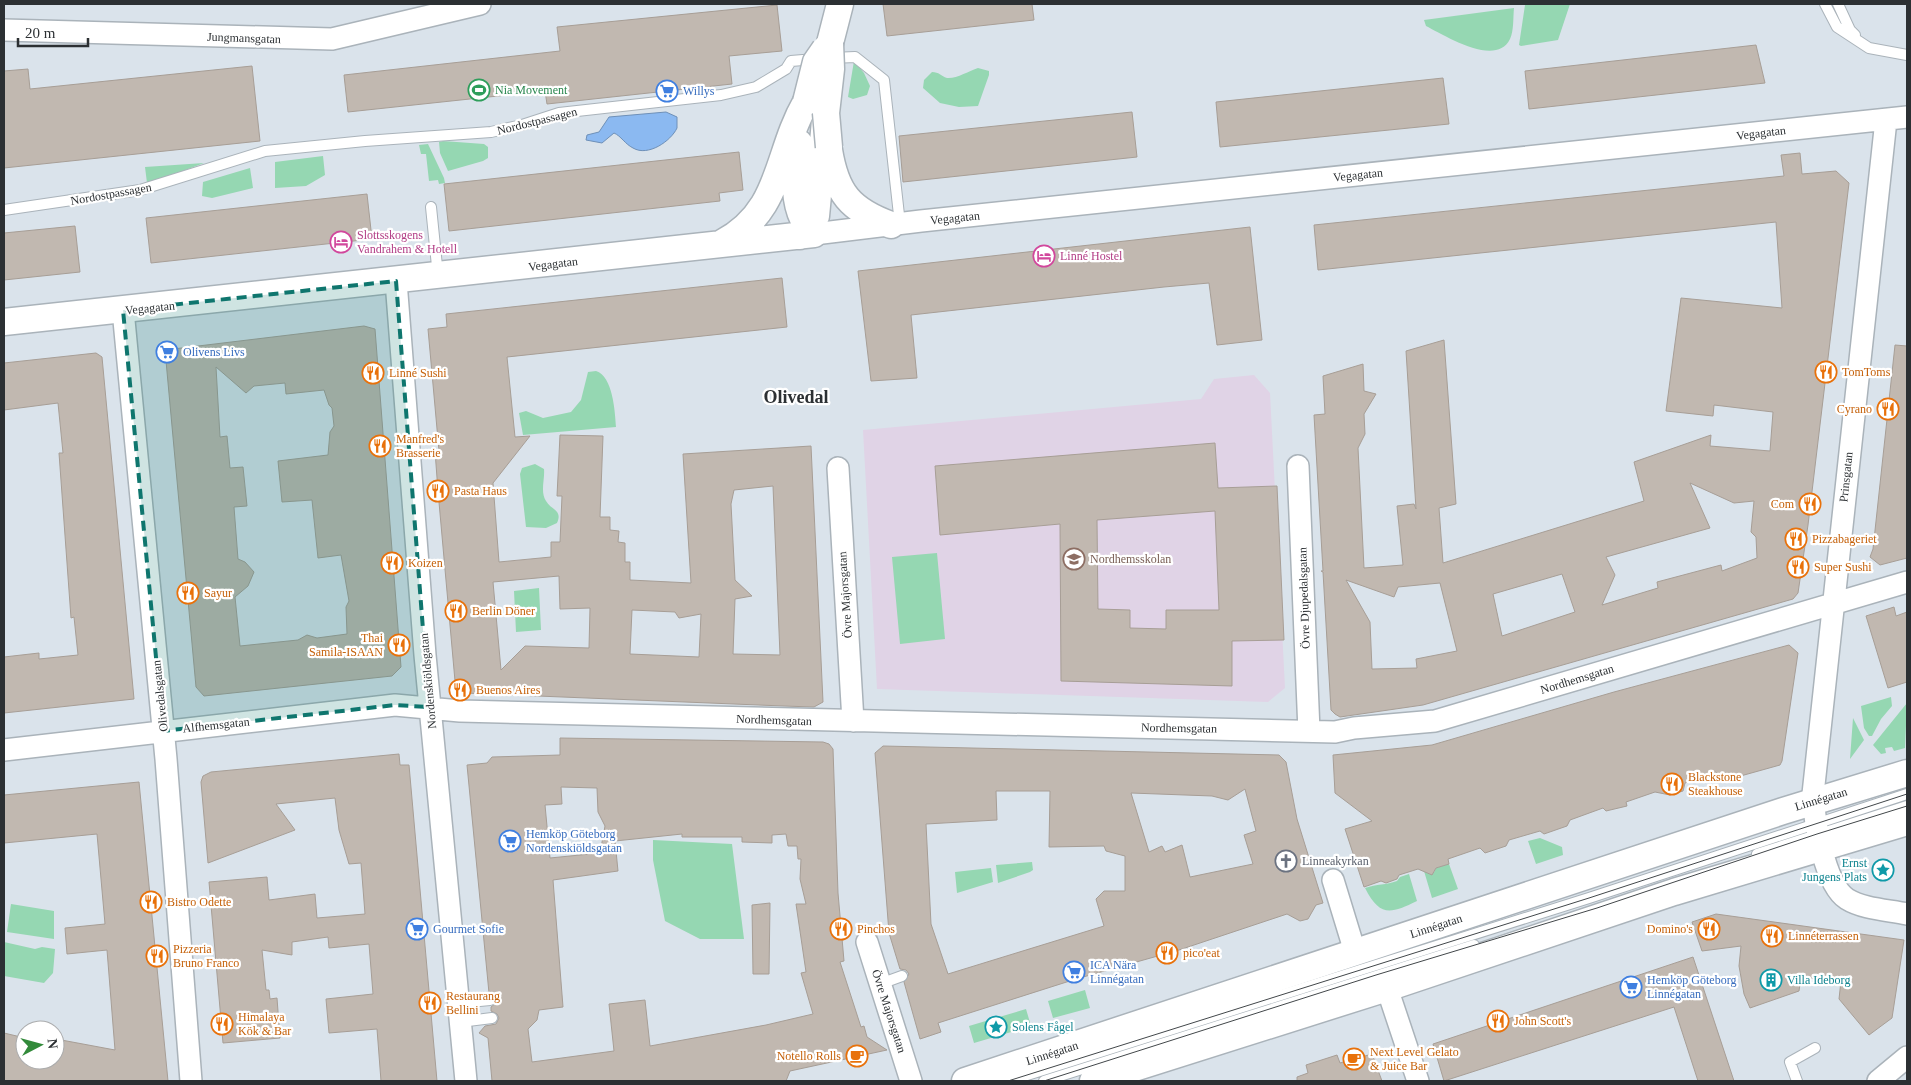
<svg xmlns="http://www.w3.org/2000/svg" width="1911" height="1085" font-family="Georgia,serif">
	<rect width="100%" height="100%" fill="#dae3eb"/>
	<path fill="#e0d3e6" d="M1254,375L1270,393L1285,688L1268,702L877,689L863,430L1201,399L1214,379Z"/>
	<path fill="#95d7b2" d="M1544,4H1570L1558,40L1521,46L1519,45L1525,5Z
		M1514,8C1513,17 1514,31 1510,39C1496,68 1444,35 1426,26L1424,20Z
		M854,61L864,73L870,86L867,95L853,99L848,97Z
		M978,68L989,71V75L978,106L959,107L940,103L923,88L924,80L932,72C939,72 941,76 947,78C956,79 969,71 978,68Z
		M443,141L484,144L488,147V158L483,161L448,171L440,153L439,142Z
		M428,144L444,178L445,183L439,184L438,180L429,181L426,154H421L419,145Z
		M323,156L325,175L306,186L275,188V162Z
		M204,163L151,183H147L145,167Z
		M250,168L253,188L212,198L202,196L203,182Z
		M596,371C613,376 615,412 616,427L523,435L519,413L526,411L543,418L571,412L581,400L588,372Z
		M535,464L544,469C545,479 540,492 546,501C551,510 563,510 557,523L546,528L526,527L520,474L522,468Z
		M937,553L945,639L900,644L892,557Z
		M539,588L541,630L516,632L514,591Z
		M1891,697L1892,706L1881,719L1872,736H1869L1864,728L1861,706Z
		M1907,703L1905,748L1894,751L1892,747L1885,748L1886,753L1881,754L1873,745Z
		M1853,718L1864,740L1850,759Z
		M1540,838L1562,847L1563,855L1536,864L1528,841Z
		M653,840L732,844L744,939H700L665,921L653,860Z
		M1032,862L1033,870L1030,872L998,883L996,865Z
		M1449,864L1458,889L1432,898L1424,871L1429,874L1434,872L1436,868Z
		M991,868L993,882L957,893L955,872Z
		M1409,874L1417,901C1390,914 1380,917 1365,888C1377,884 1386,885 1397,881L1400,877Z
		M11,904L54,911V939L7,932Z
		M4,942L35,949L42,947L55,949L53,973L44,983L4,976Z
		M1085,990L1090,1008L1053,1018L1048,1001Z
		M1026,1009L1031,1026L974,1043L969,1026Z"/>
	<path fill="#8bb9f1" stroke="#6e90b8" d="M666,112L677,117V128C671,141 648,157 633,148C625,144 621,136 614,133L602,143L586,140L587,135L599,132L609,117Z"/>
	<path fill="#c1b8b0" stroke="#a79e96" fill-rule="evenodd" d="M883,4H1032L1034,20L887,36Z
		M777,5L782,51L729,56L732,84L547,104L545,91L348,112L344,75L560,51L557,27Z
		M1756,45L1765,83L1529,109L1525,71Z
		M252,66L260,141L4,168V71L28,69L30,89Z
		M1443,78L1449,124L1220,147L1216,102Z
		M1132,112L1137,157L903,182L899,136Z
		M739,152L743,190L719,193L720,201L449,231L444,184Z
		M1800,153L1802,174L1836,171L1849,183L1808,525L1798,593L1793,599L1423,705L1340,717L1335,714L1331,710L1323,572L1321,571H1323L1314,415L1325,414L1323,376L1363,364L1364,391L1376,394L1364,414L1365,434L1358,448L1364,568L1403,565L1397,506L1414,504L1416,509L1406,351L1444,340L1456,504L1439,508L1443,563L1644,501L1634,462L1711,435L1710,446L1770,451L1773,412L1714,405L1713,416L1666,411L1681,298L1782,308L1776,222L1318,270L1314,225L1784,176L1781,155ZM1690,483L1734,503L1754,501L1751,532L1756,537L1757,558L1722,571L1721,565L1657,582L1658,588L1602,605L1615,575L1606,557L1710,528ZM1562,574L1575,612L1502,636L1493,594ZM1346,580L1394,597L1398,587L1440,583L1457,651L1416,659L1417,668L1372,669L1370,622Z
		M367,194L372,239L151,263L146,218Z
		M75,226L80,272L4,280V233Z
		M1250,227L1262,340L1217,345L1209,283L1164,287L911,315L917,378L871,381L858,271Z
		M782,278L787,327L507,357L515,437L530,436L493,483L499,562L551,557V542H560L562,496H557L560,435L603,436L600,517H610V530L619,531L618,542L625,543V562H630V580L691,583L683,454L811,446L823,702L814,707L783,706L464,693L456,686L455,681L438,491L435,451H439L428,329L447,327L446,314ZM773,486L780,655L733,654L735,599L752,596L735,580L731,504L734,490ZM559,576L560,609L590,608L589,648L525,646L501,670L493,582ZM632,610L675,612L679,618L701,614L699,657L630,654Z
		M364,326L375,329L401,667L392,676L204,696L196,687L165,350ZM216,367L246,393L254,386L285,383L286,394L324,390L329,405L332,408L334,426L330,432L328,455L278,461L282,502L312,500L318,558L341,555L349,601L346,607L347,634L317,638L307,635L298,640L240,646L235,597L248,586L254,572L245,562L238,559L234,507L247,506L243,467L230,468L227,436L220,437Z
		M1895,345L1907,346V558L1880,565L1870,557L1873,549Z
		M96,353L102,357L134,699L4,713V657L39,653V659L78,655L74,617L71,618L59,453H63L58,403L4,410V363Z
		M1215,443L1218,488L1277,486L1284,640L1232,641V686L1061,681L1060,524L940,535L935,466ZM1215,511L1219,610H1166V629L1130,628V610L1098,609L1097,520Z
		M1894,607L1896,616L1907,612V682L1888,688L1866,616Z
		M1789,645L1798,653L1782,761L1780,765L1719,782L1716,772L1685,783L1683,791L1670,795L1655,792L1626,802L1627,806L1606,811L1603,808L1570,820L1567,826L1544,834L1540,831L1509,840L1506,846L1485,853L1480,848L1448,859L1449,864L1436,868L1432,875L1418,869L1399,875L1397,879L1386,883L1381,881L1364,887L1345,829L1372,821L1335,793L1333,755L1432,745L1614,692Z
		M560,738L823,742L829,744L833,749L838,893L844,961L840,962L861,1027L864,1026L867,1037L887,1050L790,1071L786,1081H492L488,1038L479,1033L485,1026L496,1024L499,1018L497,1014L491,1011V1007L496,1003L497,999L489,993L467,765L487,763L492,757L560,755ZM561,787L597,788L598,812L605,826L600,853L550,858L545,805L562,804ZM682,834V837H742V842L772,843V835L786,834L788,846H797L798,859H801L800,879L806,904H796L806,972L801,973L813,1014L766,1025L650,1046L645,1000L609,1004L614,1051L532,1062L528,1029L537,1020L539,1010L563,1007L553,880L618,871L615,841Z
		M883,746L1279,755L1286,762L1297,819L1323,903L1316,905L1308,919L1300,921L1287,914L1179,950L1076,979L938,1023L941,1032L920,1039L904,982L909,974L906,970L900,969L889,933L875,753ZM1245,789L1256,831L1244,835L1253,864L1190,877L1182,845L1165,852L1162,846L1149,852L1131,793L1212,796L1228,800ZM996,791H1050L1049,847L1104,846L1106,851L1125,856V891H1104L1096,899L1104,926L948,974L931,924L926,824L997,820Z
		M399,754L400,765H409L437,1081H381L377,1029L329,1033L326,999L373,994L369,944L329,948L328,937L292,942V955L262,950L266,990H269L270,999L277,998L280,1038L223,1043L209,882L267,877L269,900L315,894L317,918L365,914L361,863L349,864L339,830L335,798L276,804L295,830L208,863L201,782L203,776L211,772Z
		M139,782L168,1081H4V1033L25,1038V1060H55L56,1039L115,1050L107,950L67,954L65,928L105,924L97,834L4,843V795Z
		M770,903L769,974H753L752,905Z
		M1716,914L1904,940L1892,1018L1869,1035L1839,999L1841,981L1801,977L1799,991L1750,1008L1744,994L1739,966L1741,946L1702,951L1692,922Z
		M1693,957L1734,1081H1698L1674,1007L1444,1081L1433,1044Z
		M1372,1054L1382,1081H1297V1077L1308,1073L1306,1065L1337,1055L1340,1063Z"/>
	<g fill="none" stroke-linecap="round" stroke-linejoin="round">
		<g stroke="#aab3ba" stroke-width="12">
			<path id="service" d="M1825,4L1837,27L1869,48L1907,55
				M1838,4L1850,30L1855,35
				M832,58L855,57L884,80L900,224
				M431,207L438,276
				M4,210L140,190L265,151L365,141L491,132L522,125L559,113L721,95L756,87L786,69L791,61L815,59
				M1757,854L1907,806
				M880,984L902,976
				M459,1003L490,1000
				M460,1022L492,1018
				M1008,1081L1589,898L1907,794
				M1044,1081L1474,945
				M1797,1081L1790,1062L1815,1048"/>
		</g>
		<g stroke="#aab3ba" stroke-width="24">
			<path id="minor" d="M4,30L332,39L480,4
				M1886,120L1813,794C1814,819 1824,884 1847,899C1863,909 1888,910 1907,914
				M814,234L921,221L1907,117
				M396,281L425,655L466,1081
				M123,310L166,759L191,1081
				M1298,466L1309,731
				M838,468L853,721
				M4,750L395,705L460,711L1335,732L1354,728L1435,721L1907,582
				M1333,880L1355,952
				M867,942L911,1081
				M1387,988L1418,1081
				M1878,1081L1907,1057"/>
		</g>
		<g stroke="#aab3ba" stroke-width="29">
			<path id="tertiary" d="M830,43L840,4
				M799,143C794,172 791,213 814,234
				M829,150C836,193 850,210 891,225
				M800,236L812,224L816,216L825,121
				M722,243C783,210 775,156 806,102
				M4,322L814,234
				M965,1081L1783,811L1907,773
				M1093,1081L1387,988L1674,892L1907,822"/>
		</g>
		<use href="#service" stroke="#fff" stroke-width="10"/>
		<use href="#minor" stroke="#fff" stroke-width="21"/>
		<use href="#tertiary" stroke="#fff" stroke-width="26"/>
		<path stroke="#42474a" stroke-width="1" d="M1008,1081L1589,898L1907,794
			M1044,1081L1376,975L1597,908L1817,834L1907,806"/>
		<g stroke="#aab3ba" stroke-width="29" stroke-linecap="butt">
			<path id="tertiary-bridge" d="M806,102L816,62L825,49
				M829,147L826,113L831,69L830,43"/>
		</g>
		<use href="#tertiary-bridge" stroke="#fff" stroke-width="26"/>
	</g>
	<path fill="#0f766e" fill-opacity="0.2" stroke="#0f766e" stroke-width="4" stroke-dasharray="10 6" stroke-linejoin="round" d="M396,281L429,707L395,705L163,731L123,310Z"/>
	<defs>
		<g id="stadium-ring" transform="scale(1.125)"><circle r="9.5" fill="#fff" stroke="#2e9e5b" stroke-width="1.5"/><path d="M0-5a6.5 5 0 1 0 0 10a6.5 5 0 1 0 0-10ZM-3.5-1.8h7v3.6h-7Z" fill="#2e9e5b"/></g>
		<g id="supermarket-ring" transform="scale(1.125)"><circle r="9.5" fill="#fff" stroke="#3f7fe0" stroke-width="1.5"/><path d="M-6-5.5h2.5l.6 2H6L4.5 2H-2.5L-4.4-4H-6ZM-1.5 3.2a1.3 1.3 0 1 0 .1 0ZM3 3.2a1.3 1.3 0 1 0 .1 0Z" fill="#3f7fe0"/></g>
		<g id="hotel-ring" transform="scale(1.125)"><circle r="9.5" fill="#fff" stroke="#d1479c" stroke-width="1.5"/><path d="M-6-4.5h1.5V1H6V5H4.5V3h-9V5H-6ZM-4 0a1.8 1.8 0 1 1 3.6 0ZM.5 0V-2.5h3Q6-2.5 6 0Z" fill="#d1479c"/></g>
		<g id="restaurant-ring" transform="scale(1.125)"><circle r="9.5" fill="#fff" stroke="#e8710a" stroke-width="1.5"/><path d="M-5-6h1v4h1v-4h1v4h1v-4h1v5L-1.5 .5V6h-2V.5L-5-1ZM5-6V6H3V1.5H1.5Q1.5-4 5-6Z" fill="#e8710a"/></g>
		<g id="school-ring" transform="scale(1.125)"><circle r="9.5" fill="#fff" stroke="#8d6e63" stroke-width="1.5"/><path d="M0-5L7-2L0 1L-7-2ZM-4 1L0 2.5L4 1V4Q0 6-4 4Z" fill="#8d6e63"/></g>
		<g id="church-ring" transform="scale(1.125)"><circle r="9.5" fill="#fff" stroke="#6b7280" stroke-width="1.5"/><path d="M-1.2-6h2.4v3.5h3.3v2.4h-3.3V6h-2.4V-.1h-3.3v-2.4h3.3Z" fill="#6b7280"/></g>
		<g id="sight-ring" transform="scale(1.125)"><circle r="9.5" fill="#fff" stroke="#0f9aa8" stroke-width="1.5"/><path d="M0-6L1.8-2.2L6-1.7L2.9 1.2L3.7 5.4L0 3.3L-3.7 5.4L-2.9 1.2L-6-1.7L-1.8-2.2Z" fill="#0f9aa8"/></g>
		<g id="building-ring" transform="scale(1.125)"><circle r="9.5" fill="#fff" stroke="#0f9aa8" stroke-width="1.5"/><path d="M-4-6H4V6H1V3H-1V6H-4ZM-2.5-4.3h1.7v1.8h-1.7ZM.8-4.3h1.7v1.8H.8ZM-2.5-1h1.7V.8h-1.7ZM.8-1h1.7V.8H.8Z" fill="#0f9aa8"/></g>
		<g id="cafe-ring" transform="scale(1.125)"><circle r="9.5" fill="#fff" stroke="#e8710a" stroke-width="1.5"/><path d="M-5.5-4.5H6V0H3Q3 3.5 0 3.5H-2.5Q-5.5 3.5-5.5 0ZM3-3.2v2h1.7v-2ZM-6 4.5H4V6H-6Z" fill="#e8710a"/></g>
	</defs>
	<g fill-rule="evenodd">
		<use href="#stadium-ring" x="479" y="90"/>
		<use href="#supermarket-ring" x="667" y="91"/>
		<use href="#hotel-ring" x="341" y="242"/>
		<use href="#hotel-ring" x="1044" y="256"/>
		<use href="#supermarket-ring" x="167" y="352"/>
		<use href="#restaurant-ring" x="1826" y="372"/>
		<use href="#restaurant-ring" x="373" y="373"/>
		<use href="#restaurant-ring" x="1888" y="409"/>
		<use href="#restaurant-ring" x="380" y="446"/>
		<use href="#restaurant-ring" x="438" y="491"/>
		<use href="#restaurant-ring" x="1810" y="504"/>
		<use href="#restaurant-ring" x="1796" y="539"/>
		<use href="#school-ring" x="1074" y="559"/>
		<use href="#restaurant-ring" x="392" y="563"/>
		<use href="#restaurant-ring" x="1798" y="567"/>
		<use href="#restaurant-ring" x="188" y="593"/>
		<use href="#restaurant-ring" x="456" y="611"/>
		<use href="#restaurant-ring" x="399" y="645"/>
		<use href="#restaurant-ring" x="460" y="690"/>
		<use href="#restaurant-ring" x="1672" y="784"/>
		<use href="#supermarket-ring" x="510" y="841"/>
		<use href="#church-ring" x="1286" y="861"/>
		<use href="#sight-ring" x="1883" y="870"/>
		<use href="#restaurant-ring" x="151" y="902"/>
		<use href="#supermarket-ring" x="417" y="929"/>
		<use href="#restaurant-ring" x="841" y="929"/>
		<use href="#restaurant-ring" x="1709" y="929"/>
		<use href="#restaurant-ring" x="1772" y="936"/>
		<use href="#restaurant-ring" x="1167" y="953"/>
		<use href="#restaurant-ring" x="157" y="956"/>
		<use href="#supermarket-ring" x="1074" y="972"/>
		<use href="#building-ring" x="1771" y="980"/>
		<use href="#supermarket-ring" x="1631" y="987"/>
		<use href="#restaurant-ring" x="430" y="1003"/>
		<use href="#restaurant-ring" x="1498" y="1021"/>
		<use href="#restaurant-ring" x="222" y="1024"/>
		<use href="#sight-ring" x="996" y="1027"/>
		<use href="#cafe-ring" x="857" y="1056"/>
		<use href="#cafe-ring" x="1354" y="1059"/>
	</g>
	<g text-anchor="middle" stroke-width="4.5" stroke-linejoin="round" paint-order="stroke">
		<g font-size="12" fill="#2c3033" stroke="#fff">
			<text transform="translate(244 38) rotate(2)" y="4">Jungmansgatan</text>
			<text transform="translate(537 121) rotate(-14)" y="4">Nordostpassagen</text>
			<text transform="translate(1761 133) rotate(-7)" y="4">Vegagatan</text>
			<text transform="translate(1358 175) rotate(-6)" y="4">Vegagatan</text>
			<text transform="translate(111 194) rotate(-10)" y="4">Nordostpassagen</text>
			<text transform="translate(955 218) rotate(-6)" y="4">Vegagatan</text>
			<text transform="translate(553 264) rotate(-7)" y="4">Vegagatan</text>
			<text transform="translate(150 308) rotate(-6)" y="4">Vegagatan</text>
			<text transform="translate(1846 477) rotate(-84)" y="4">Prinsgatan</text>
			<text transform="translate(845 595) rotate(-94)" y="4">Övre Majorsgatan</text>
			<text transform="translate(1304 598) rotate(-92)" y="4">Övre Djupedalsgatan</text>
			<text transform="translate(1577 679) rotate(-17)" y="4">Nordhemsgatan</text>
			<text transform="translate(428 681) rotate(-95)" y="4">Nordenskiöldsgatan</text>
			<text transform="translate(160 696) rotate(-96)" y="4">Olivedalsgatan</text>
			<text transform="translate(774 720) rotate(2)" y="4">Nordhemsgatan</text>
			<text transform="translate(216 725) rotate(-6)" y="4">Alfhemsgatan</text>
			<text transform="translate(1179 728) rotate(1)" y="4">Nordhemsgatan</text>
			<text transform="translate(1821 799) rotate(-17)" y="4">Linnégatan</text>
			<text transform="translate(1436 926) rotate(-18)" y="4">Linnégatan</text>
			<text transform="translate(889 1011) rotate(72)" y="4">Övre Majorsgatan</text>
			<text transform="translate(1052 1053) rotate(-18)" y="4">Linnégatan</text>
		</g>
		<g font-size="12" fill="#27864d" stroke="#fff" text-anchor="start">
			<text x="495" y="94">Nia Movement</text>
		</g>
		<g font-size="12" fill="#366cbe" stroke="#fff" text-anchor="start">
			<text x="683" y="95">Willys</text>
			<text x="183" y="356">Olivens Livs</text>
			<text x="526" y="838">Hemköp Göteborg<tspan x="526" dy="14">Nordenskiöldsgatan</tspan></text>
			<text x="433" y="933">Gourmet Sofie</text>
			<text x="1090" y="969">ICA Nära<tspan x="1090" dy="14">Linnégatan</tspan></text>
			<text x="1647" y="984">Hemköp Göteborg<tspan x="1647" dy="14">Linnégatan</tspan></text>
		</g>
		<g font-size="12" fill="#b23c85" stroke="#fff" text-anchor="start">
			<text x="357" y="239">Slottsskogens<tspan x="357" dy="14">Vandrahem &amp; Hotell</tspan></text>
			<text x="1060" y="260">Linné Hostel</text>
		</g>
		<g font-size="12" fill="#c56008" stroke="#fff" text-anchor="start">
			<text x="1842" y="376">TomToms</text>
			<text x="389" y="377">Linné Sushi</text>
			<text x="1872" y="413" text-anchor="end">Cyrano</text>
			<text x="396" y="443">Manfred's<tspan x="396" dy="14">Brasserie</tspan></text>
			<text x="454" y="495">Pasta Haus</text>
			<text x="1794" y="508" text-anchor="end">Com</text>
			<text x="1812" y="543">Pizzabageriet</text>
			<text x="408" y="567">Koizen</text>
			<text x="1814" y="571">Super Sushi</text>
			<text x="204" y="597">Sayur</text>
			<text x="472" y="615">Berlin Döner</text>
			<text x="383" y="642" text-anchor="end">Thai<tspan x="383" dy="14">Samila-ISAAN</tspan></text>
			<text x="476" y="694">Buenos Aires</text>
			<text x="1688" y="781">Blackstone<tspan x="1688" dy="14">Steakhouse</tspan></text>
			<text x="167" y="906">Bistro Odette</text>
			<text x="857" y="933">Pinchos</text>
			<text x="1693" y="933" text-anchor="end">Domino's</text>
			<text x="1788" y="940">Linnéterrassen</text>
			<text x="173" y="953">Pizzeria<tspan x="173" dy="14">Bruno Franco</tspan></text>
			<text x="1183" y="957">pico'eat</text>
			<text x="446" y="1000">Restaurang<tspan x="446" dy="14">Bellini</tspan></text>
			<text x="238" y="1021">Himalaya<tspan x="238" dy="14">Kök &amp; Bar</tspan></text>
			<text x="1514" y="1025">John Scott's</text>
			<text x="1370" y="1056">Next Level Gelato<tspan x="1370" dy="14">&amp; Juice Bar</tspan></text>
			<text x="841" y="1060" text-anchor="end">Notello Rolls</text>
		</g>
		<g font-size="12" fill="#785e54" stroke="#fff" text-anchor="start">
			<text x="1090" y="563">Nordhemsskolan</text>
		</g>
		<g font-size="12" fill="#5b616d" stroke="#fff" text-anchor="start">
			<text x="1302" y="865">Linneakyrkan</text>
		</g>
		<g font-size="12" fill="#0d838f" stroke="#fff" text-anchor="start">
			<text x="1867" y="867" text-anchor="end">Ernst<tspan x="1867" dy="14">Jungens Plats</tspan></text>
			<text x="1787" y="984">Villa Ideborg</text>
			<text x="1012" y="1031">Solens Fågel</text>
		</g>
		<g font-size="18" font-weight="bold" fill="#2c3033" stroke="#fff">
			<text x="796" y="403">Olivedal</text>
		</g>
	</g>
	<rect width="1911" height="1085" fill="none" stroke="#2c3033" stroke-width="10"/>
	<g transform="translate(40 1045) rotate(84)"><circle r="24" fill="#ffffff" stroke="#abacad"/>
	<path d="M0-4L9 19L0 12L-9 19Z" fill="#328a3a"/>
	<text y="-8" font-size="14" font-weight="bold" text-anchor="middle" fill="#2c3033">N</text>
	</g>
	<path d="M18 38v8h70v-8" fill="none" stroke="#2c3033" stroke-width="2.5"/>
	<text x="25" y="38" font-size="15" fill="#2c3033" stroke="#ffffff" stroke-width="4" paint-order="stroke">20 m</text>
</svg>
